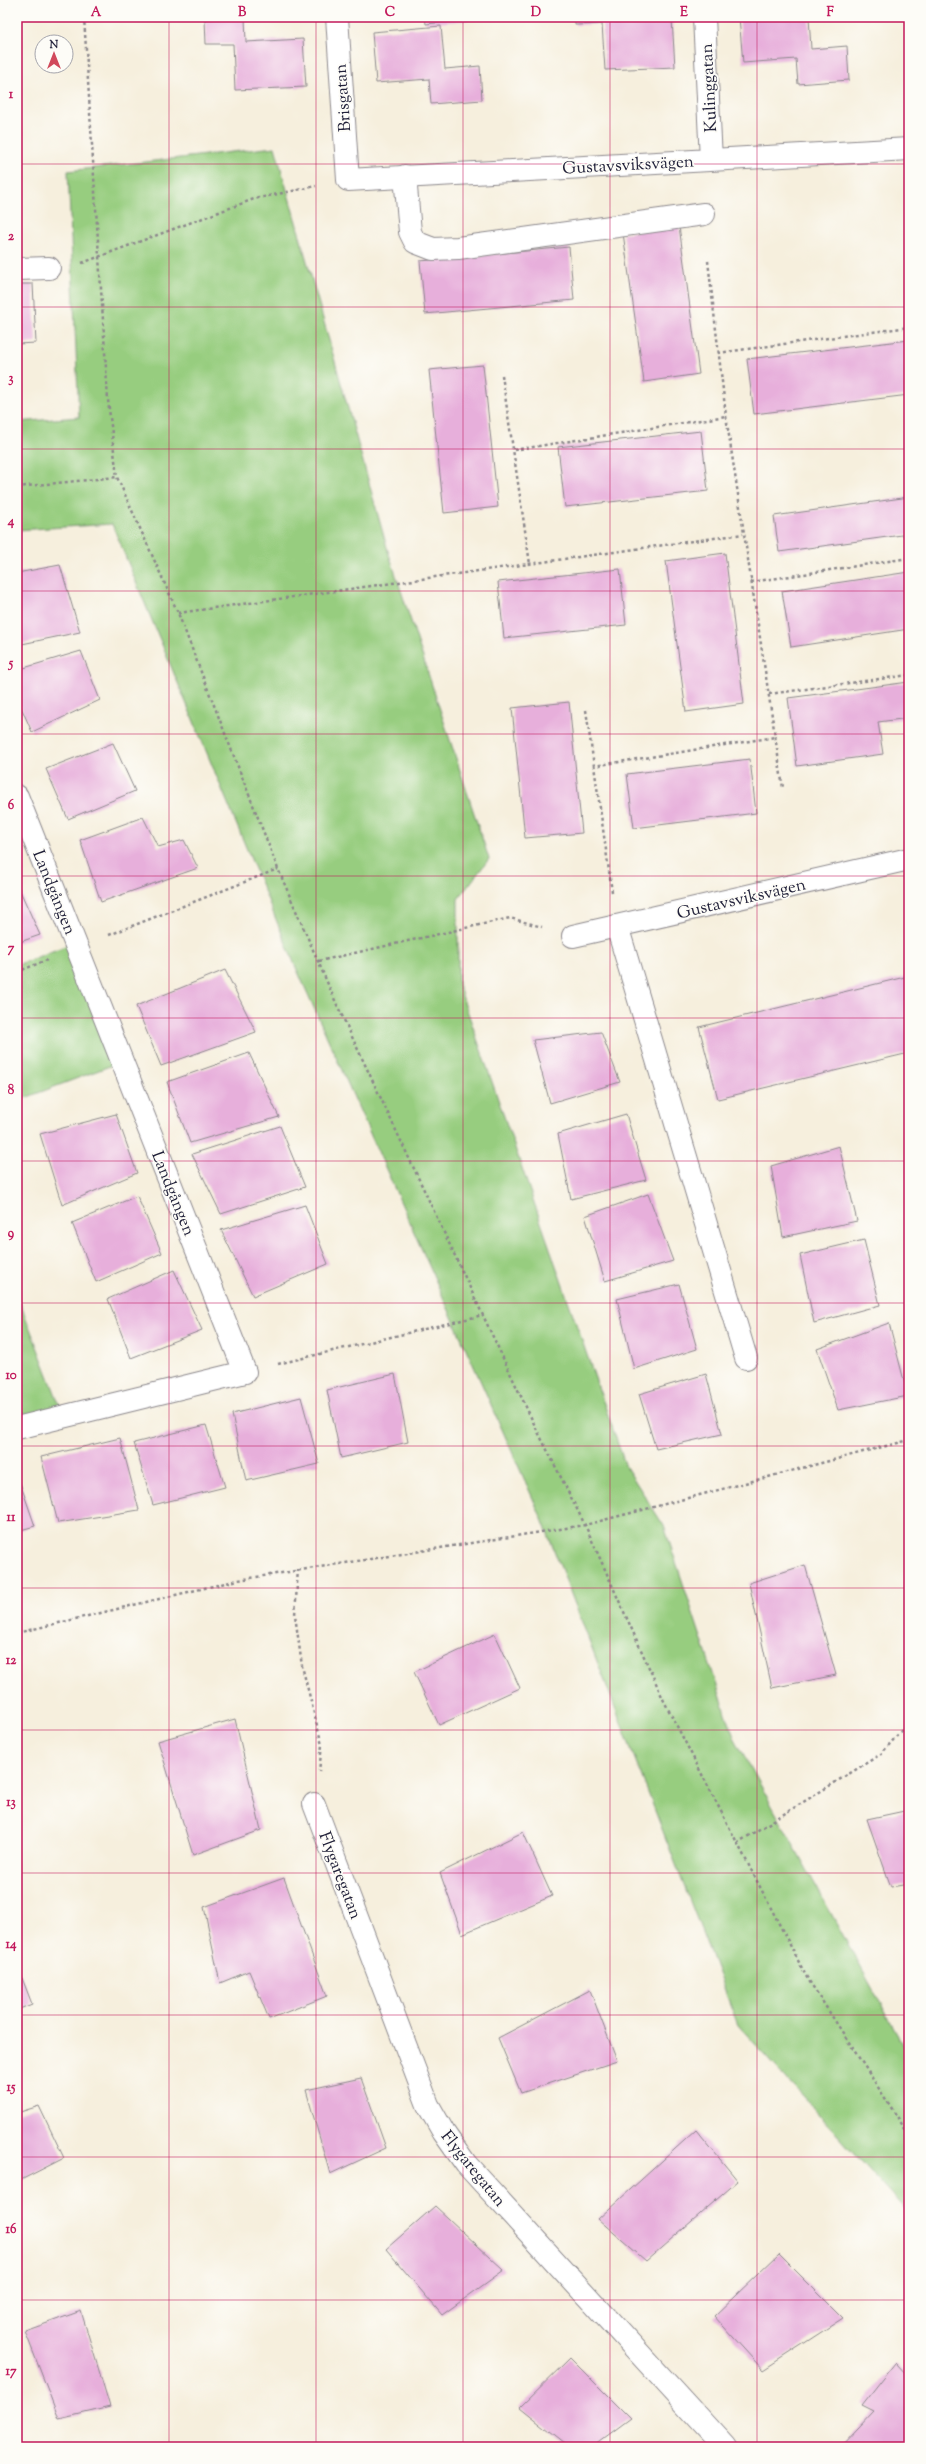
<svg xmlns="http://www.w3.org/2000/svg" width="926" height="2464" font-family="'Sorts Mill Goudy',serif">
	<rect width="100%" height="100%" fill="#fdfcf7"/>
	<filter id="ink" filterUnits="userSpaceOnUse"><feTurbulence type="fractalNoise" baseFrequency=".025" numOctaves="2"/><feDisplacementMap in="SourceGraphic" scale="8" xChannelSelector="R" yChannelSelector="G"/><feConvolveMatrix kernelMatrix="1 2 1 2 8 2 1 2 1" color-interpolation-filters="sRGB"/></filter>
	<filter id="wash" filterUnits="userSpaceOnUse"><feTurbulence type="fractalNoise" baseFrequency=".012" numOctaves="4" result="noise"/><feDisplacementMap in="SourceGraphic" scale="16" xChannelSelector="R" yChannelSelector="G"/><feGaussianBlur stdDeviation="0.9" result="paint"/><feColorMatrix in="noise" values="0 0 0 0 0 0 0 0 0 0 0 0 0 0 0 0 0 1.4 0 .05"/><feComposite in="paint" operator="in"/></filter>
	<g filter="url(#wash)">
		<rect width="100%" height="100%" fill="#f6efdd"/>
		<path fill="#97cd7f" stroke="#5c785d" d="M275,147L388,551L489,859L458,899V984L626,1467L664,1526L734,1737L909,2055V2214L738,2025L542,1519L294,963L112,524L17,530V422L79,417L68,171Z
			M75,942L123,1061L17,1101V965Z
			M17,1295L62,1411L17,1423Z"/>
		<g id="blocks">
			<path fill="#e7afdb" d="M425,17H477L478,19L426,24Z
				M575,17H615V22L672,19L675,67L605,70L602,24L575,25Z
				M739,17H809L811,49L847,46L849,80L798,84L796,59L743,63Z
				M245,18L246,42L303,39L306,87L235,90L233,44H206L205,19Z
				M18,22L20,40H17V23Z
				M441,26L445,69L480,66L482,100L431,104L429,79L376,83L372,32Z
				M17,186L20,204H17Z
				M679,226L699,374L644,382L623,233Z
				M569,247L574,300L425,314L420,261Z
				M17,284H33L36,343L17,344Z
				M909,340V395L754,414L747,359Z
				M483,365L498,507L444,513L429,370Z
				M701,431L708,491L565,507L558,447Z
				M909,497V534L779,552L774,516Z
				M725,553L744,704L686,712L666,561Z
				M60,565L80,632L17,645V573Z
				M620,569L626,625L504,638L498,582Z
				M909,572V629L791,647L782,591Z
				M81,651L100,700L32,732L17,698V670Z
				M909,682V718L878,722L883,754L797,766L788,698Z
				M569,702L582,833L525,838L512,708Z
				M113,743L135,791L68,819L46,769Z
				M750,759L756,813L634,828L627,774Z
				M143,817L158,847L184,840L198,868L101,902L80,840Z
				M17,884L40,935L17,943Z
				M225,970L256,1032L161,1066L136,1006Z
				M909,976V1053L718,1099L699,1027Z
				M601,1032L620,1082L550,1103L533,1040Z
				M249,1053L279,1117L190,1143L167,1082Z
				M116,1114L137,1173L62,1205L40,1134Z
				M626,1114L646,1180L571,1199L558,1134Z
				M280,1126L305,1187L221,1214L192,1154Z
				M839,1146L857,1221L783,1237L771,1166Z
				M648,1194L673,1261L605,1281L585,1216Z
				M137,1196L162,1253L96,1282L72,1223Z
				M305,1205L328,1264L253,1296L221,1230Z
				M864,1240L880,1305L814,1323L800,1255Z
				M174,1270L202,1330L131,1358L108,1299Z
				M679,1284L697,1349L634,1369L617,1299Z
				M889,1323L908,1396L838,1410L817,1349Z
				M395,1374L408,1442L341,1458L327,1390Z
				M706,1374L722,1434L656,1449L639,1394Z
				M301,1397L319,1464L246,1481L232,1414Z
				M206,1425L225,1487L153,1505L134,1443Z
				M120,1438L139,1510L58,1523L41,1457Z
				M17,1474L35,1526L17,1531Z
				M805,1565L836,1675L772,1688L749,1583Z
				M495,1634L520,1688L439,1725L414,1672Z
				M235,1719L261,1830L193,1855L158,1741Z
				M909,1810V1884L891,1887L867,1819Z
				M523,1832L552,1896L462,1934L440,1873Z
				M284,1878L327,1996L269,2019L249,1971L220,1983L204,1907Z
				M17,1965L32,2004L17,2010Z
				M590,1990L617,2061L521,2093L498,2038Z
				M361,2078L386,2148L330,2174L306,2090Z
				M39,2106L64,2158L17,2182V2113Z
				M696,2130L738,2181L646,2261L598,2219Z
				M435,2206L504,2270L442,2315L386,2249Z
				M779,2254L843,2318L763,2370L714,2316Z
				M81,2311L110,2407L59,2419L25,2331Z
				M570,2358L630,2418L591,2447H570L520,2407Z
				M895,2363L909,2378V2447H840L874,2411L862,2405Z"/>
		</g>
	</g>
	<g filter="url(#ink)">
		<use href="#blocks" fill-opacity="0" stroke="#8c888c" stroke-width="1"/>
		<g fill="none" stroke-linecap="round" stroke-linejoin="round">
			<g stroke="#8c888c" stroke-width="24">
				<path id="service" d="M405,176L410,232L415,242L433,249L458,248L704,214
					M617,926L746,1358"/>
			</g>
			<g stroke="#8c888c" stroke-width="24">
				<path id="minor" d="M337,17L348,180L909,149
					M704,17L711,160
					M17,269L49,268
					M17,796L245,1372L17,1428
					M573,936L909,859
					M314,1804L428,2105L444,2133L466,2164L725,2447"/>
			</g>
			<path stroke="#8c888c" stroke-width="2.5" stroke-dasharray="3 3" stroke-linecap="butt" d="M84,17L108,400L117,477L178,613L278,869L337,1005L535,1426L585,1525L664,1701L806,1976L909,2135
				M708,261L726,416L783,788
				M82,263L254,199L316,186
				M718,353L909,327
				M502,375L530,564
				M514,450L726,416
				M17,487L117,477
				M751,582L909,558
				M178,613L743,534
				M769,694L909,675
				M586,710L594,766
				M612,892L594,766L775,737
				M109,935L278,869
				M319,961L510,918L542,927
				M17,972L47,960
				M278,1364L483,1315
				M298,1569L295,1615L302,1666L322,1745L319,1771
				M17,1633L238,1580L585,1525L909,1440
				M737,1843L881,1754L909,1722"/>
			<use href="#service" stroke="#fff" stroke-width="22"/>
			<use href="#minor" stroke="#fff" stroke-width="22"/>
		</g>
	</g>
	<path fill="none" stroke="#c2185b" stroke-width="1" stroke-opacity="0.55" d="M169,17V2447M316,17V2447M463,17V2447M610,17V2447M757,17V2447M17,164H909M17,307H909M17,449H909M17,591H909M17,734H909M17,876H909M17,1018H909M17,1161H909M17,1303H909M17,1446H909M17,1588H909M17,1730H909M17,1873H909M17,2015H909M17,2157H909M17,2300H909"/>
	<g text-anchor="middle" stroke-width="3.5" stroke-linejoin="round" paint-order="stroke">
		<g font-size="17" fill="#22223b" stroke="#fdfcf7">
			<text transform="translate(708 88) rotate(-93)" y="6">Kulinggatan</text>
			<text transform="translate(342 98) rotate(-94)" y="6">Brisgatan</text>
			<text transform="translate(628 164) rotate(-3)" y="6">Gustavsviksvägen</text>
			<text transform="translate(55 892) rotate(68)" y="6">Landgången</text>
			<text transform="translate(741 898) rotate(-13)" y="6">Gustavsviksvägen</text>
			<text transform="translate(174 1193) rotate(68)" y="6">Landgången</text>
			<text transform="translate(341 1875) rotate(69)" y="6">Flygaregatan</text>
			<text transform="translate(474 2168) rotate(51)" y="6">Flygaregatan</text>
		</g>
	</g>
	<rect width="926" height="2464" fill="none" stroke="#fdfcf7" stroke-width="44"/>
	<g transform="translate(54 54)"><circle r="19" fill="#fdfcf7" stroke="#a5a5ac"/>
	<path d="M0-3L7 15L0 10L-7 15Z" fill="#d1495b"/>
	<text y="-6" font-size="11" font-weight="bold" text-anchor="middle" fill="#22223b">N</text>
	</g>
	<rect x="22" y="22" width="882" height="2420" fill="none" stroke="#c2185b" stroke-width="1.5"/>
	<g font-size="13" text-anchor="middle" font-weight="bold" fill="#c2185b">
		<text x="96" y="16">A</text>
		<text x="242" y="16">B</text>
		<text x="390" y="16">C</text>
		<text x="536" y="16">D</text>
		<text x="684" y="16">E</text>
		<text x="830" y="16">F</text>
		<text x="11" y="98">1</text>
		<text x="11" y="240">2</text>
		<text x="11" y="382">3</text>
		<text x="11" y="525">4</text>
		<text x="11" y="667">5</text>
		<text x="11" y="809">6</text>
		<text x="11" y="952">7</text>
		<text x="11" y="1094">8</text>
		<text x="11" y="1237">9</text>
		<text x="11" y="1379">10</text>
		<text x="11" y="1521">11</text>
		<text x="11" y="1664">12</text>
		<text x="11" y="1806">13</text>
		<text x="11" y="1948">14</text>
		<text x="11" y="2091">15</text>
		<text x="11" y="2233">16</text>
		<text x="11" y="2375">17</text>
	</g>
</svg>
